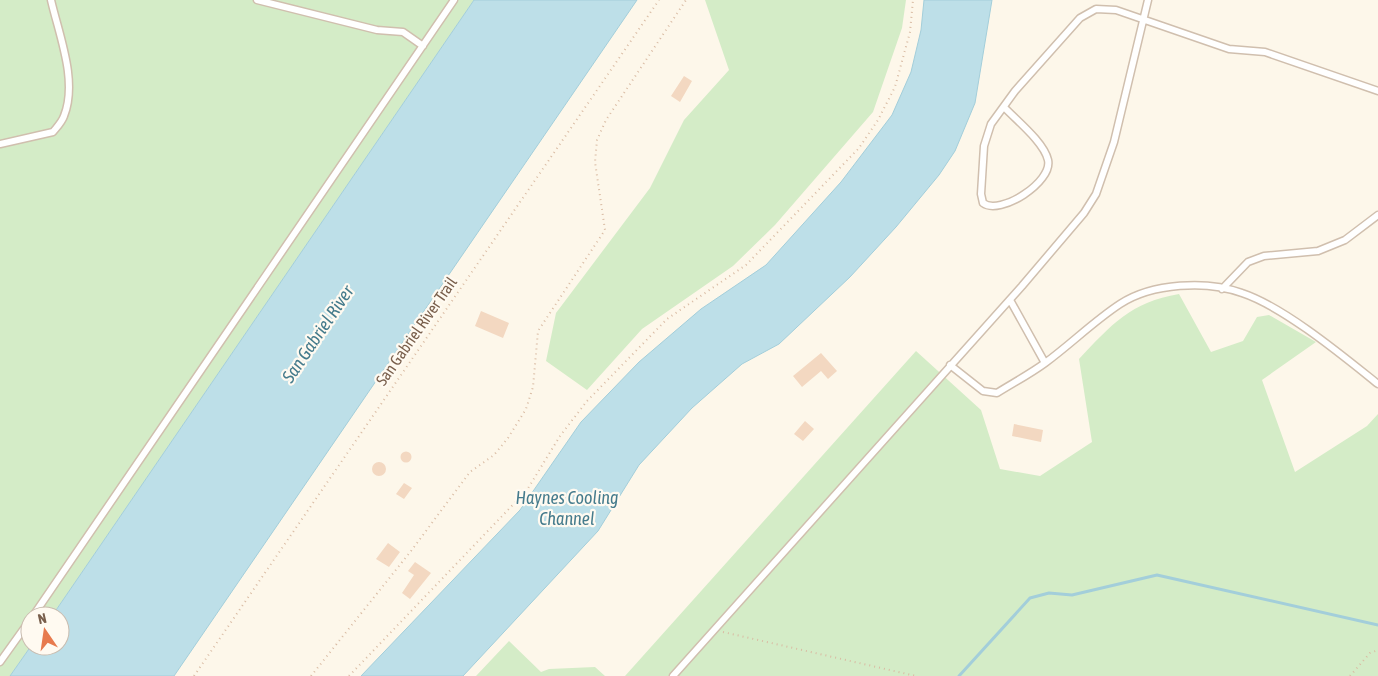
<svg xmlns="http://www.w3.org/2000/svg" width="1378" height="676" font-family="'Asap Condensed',sans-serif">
	<rect width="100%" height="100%" fill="#fdf7ea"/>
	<path fill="#d4ecc7" d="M0,0H474L52,616H30L31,646L10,676H0Z
		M705,0H906L902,28L873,112L775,225L733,266L642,329L587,390L546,361L556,313L650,188L684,120L729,70Z
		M1179,294L1211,352L1243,341L1257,317L1269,315L1316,342L1262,380L1295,472L1367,426L1378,414V676H625L916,351L981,410L1000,469L1040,476L1092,442L1079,359C1111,325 1131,302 1179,294Z
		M509,641L541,672L549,669L595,667L605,676H476Z"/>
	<path fill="#bddfe8" stroke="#a3ceda" d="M474,0H637L174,676H10L31,646H60V616H52Z
		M924,0H992L975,103L955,151L939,175L896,227L850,277L779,344L742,364L692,408L639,465L598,531L463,676H361L520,510L581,422L639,362L701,309L766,265L841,182L892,115L911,72L921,30Z"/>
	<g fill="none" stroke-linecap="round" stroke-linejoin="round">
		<path stroke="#a3ceda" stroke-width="3" d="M959,676L1030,598L1049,593L1072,595L1157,575L1378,625"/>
	</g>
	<path fill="#f3d8c1" d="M684,76L692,81L680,102L671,96Z
		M481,311L509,323L503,338L475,326Z
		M821,353L837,371L828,379L821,371L802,387L793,376Z
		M805,421L814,429L803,441L794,434Z
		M1014,424L1043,430L1041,442L1012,436Z
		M400.5 457a5.5 5.5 0 1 1 11 0a5.5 5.5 0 1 1-11 0Z
		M372 469a7 7 0 1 1 14 0a7 7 0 1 1-14 0Z
		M404,483L412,488L404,499L396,494Z
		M388,543L400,552L389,567L376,559Z
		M415,562L431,573L410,599L402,593L414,575L408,571Z"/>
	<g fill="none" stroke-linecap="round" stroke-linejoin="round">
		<g stroke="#d0bfae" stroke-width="9">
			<path id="service" d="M257,0L377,30L403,32L423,46
				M1004,107C1016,120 1044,142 1048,160C1053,182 1000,216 983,203L981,194L984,146L991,124L1015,91L1080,18L1096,9L1116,10L1229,49L1265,52L1378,91
				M0,144L53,132C57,127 62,122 64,116C78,81 59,35 51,0
				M1222,289L1248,262L1264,256L1318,251L1345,240L1378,215
				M1010,300L1045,363
				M950,365L983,391L997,393C1013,383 1030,374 1045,363C1071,344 1094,321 1120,304C1152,283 1207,280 1242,293C1284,307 1343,356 1378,384
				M33,616L454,0
				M0,662L30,620
				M673,676L1022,286L1084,213L1096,194L1114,142L1148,0"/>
		</g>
		<path stroke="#d9bba3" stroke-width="2" stroke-dasharray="1 4" stroke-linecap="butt" d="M723,632L916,676
			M194,676L659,0
			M311,676L411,551L470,472L494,455L508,438L526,409L533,387L538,331L605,230L595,162L597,140L606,120L686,0
			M349,676L527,490L560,436L587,401L667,319L746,265L859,148L878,120L895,87L910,32L913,0
			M1350,676L1370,653L1378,650"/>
		<use href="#service" stroke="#fff" stroke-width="6"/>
	</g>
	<g text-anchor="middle" stroke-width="4.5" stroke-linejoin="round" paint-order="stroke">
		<g font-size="16" fill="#795f4c" stroke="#fffaf1">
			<text transform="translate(416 331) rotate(-55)" y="6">San Gabriel River Trail</text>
		</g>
		<g font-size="18" font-style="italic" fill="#457b8c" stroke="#fffaf1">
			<text transform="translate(318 334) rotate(-56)" y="6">San Gabriel River</text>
			<text x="567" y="504">Haynes Cooling<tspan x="567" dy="21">Channel</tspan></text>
		</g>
	</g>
	<g transform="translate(45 631) rotate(347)"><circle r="24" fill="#fffaf1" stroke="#c9bcaf"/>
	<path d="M0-4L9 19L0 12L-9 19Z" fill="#e77a4e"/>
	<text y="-8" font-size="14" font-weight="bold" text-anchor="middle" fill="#795f4c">N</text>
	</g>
</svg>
